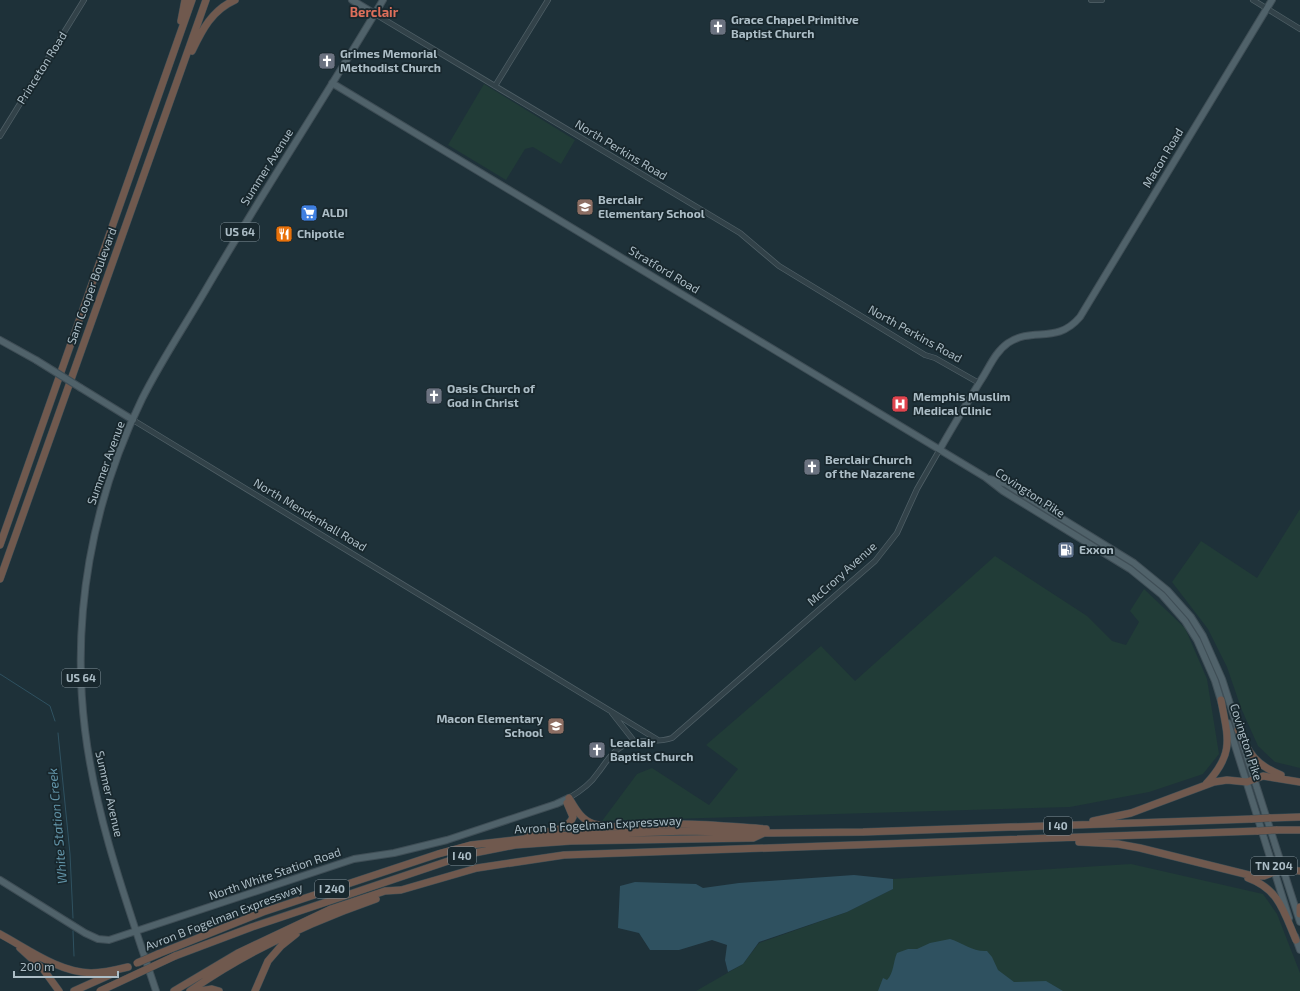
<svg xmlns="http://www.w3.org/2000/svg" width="1300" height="991" font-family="'Exo 2',sans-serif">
	<rect width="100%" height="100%" fill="#1e3139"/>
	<path fill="#213c37" d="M484,84L575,140L561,164L533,147L525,149L506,180L448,145Z
		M1300,509V768L1275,762L1258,746L1241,708L1227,667L1208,629L1172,582L1201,541L1257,578Z
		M995,556L1087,616L1112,641L1126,645L1139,622L1130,611L1144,589L1185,628L1207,679L1219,754L1203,774L1149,792L1070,807L602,821L637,774L652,768L709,805L738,769L706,745L821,646L855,681Z
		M1131,864L1263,894L1277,914L1300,973V991H696L743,964L759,943L847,912L893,889V879Z"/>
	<path fill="#2f5160" d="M854,875L893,879V889L847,912L759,942L743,964L728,972L725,960L727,945L712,940L679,950H650L639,933L618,928L620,886L635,882L696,884L703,888L739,883Z
		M950,939C963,943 973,952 987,951L992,957L998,970L1014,982L1046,981L1063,991H878L883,978L887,980C894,973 893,962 897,953L908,949H917L930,943Z"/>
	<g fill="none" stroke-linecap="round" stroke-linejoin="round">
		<path stroke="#2f5160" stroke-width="1" d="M0,674L50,706L55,721
			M58,733L70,854L73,918
			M73,931L74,956"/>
		<g stroke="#506067" stroke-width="6">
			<path id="minor" d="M1091,0H1102
				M1253,0L1300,29
				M375,14L740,233L779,266L925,355L935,358L979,383
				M495,86L548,0
				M0,136L84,0
				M133,420L658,740
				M612,713L634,741
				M569,798C579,792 590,785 597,774C605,764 611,752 624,745C639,737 656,744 672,738L875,561L897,533L917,489L940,449"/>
		</g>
		<g stroke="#3f4e56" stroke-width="8">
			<path id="major" d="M352,0L375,14
				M332,83L985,477L1003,491L1130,569L1162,595L1185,621L1197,640L1215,681L1222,704
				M0,340L36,360
				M81,388L133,420
				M940,449C953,426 967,403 981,380C989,368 995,352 1008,343C1034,326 1056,345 1080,317L1272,0
				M990,479L1006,484L1134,563L1167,590L1191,617L1203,636L1222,679L1300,922
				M1228,723L1289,918
				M0,880L85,933L98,939L109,940L354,859L394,853L447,840L556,804L569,798
				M1295,936L1300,950
				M156,991C128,906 96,820 85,730C71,617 92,501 142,399C161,361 184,327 205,291C262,193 325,98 383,0"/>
		</g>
		<g stroke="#3d4d54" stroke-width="8">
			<path id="highway" d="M181,21L185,0
				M192,51C202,30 212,10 235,0
				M0,545L192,0
				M0,579L206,0
				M1238,730C1249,754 1256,765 1281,775
				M1206,784C1235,753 1228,738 1221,700
				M569,798C575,808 581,820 594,824C616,830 655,824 680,824C708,824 737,827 766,829
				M1269,818L1300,817
				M1093,821L1131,813L1214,782L1227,780L1247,782L1263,776L1300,782
				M1276,830H1300
				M528,834C543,831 567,833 573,817L567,803
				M1079,842L1118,844L1140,848L1253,876H1264L1282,869L1300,871
				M1248,878C1279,889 1284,912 1296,940
				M1300,907V914
				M0,934C28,949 58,972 91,973C103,973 116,970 128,967
				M20,948L43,969L59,991
				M158,954L263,912L438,854L471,845L548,836L600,834L687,831L761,833
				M175,956L252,927L469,854L515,845L571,841L753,838L764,833H772L863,832L1252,819
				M74,991L114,973
				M174,991L238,953L331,909L385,891L401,890L477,868L564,855L1258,831
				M190,991C247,951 310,922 376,899
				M200,991L212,989L219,991
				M255,991L268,961L281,946L296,934"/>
		</g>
		<use href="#minor" stroke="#324249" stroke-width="4.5"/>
		<use href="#major" stroke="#50626a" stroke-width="6"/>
		<use href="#highway" stroke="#70594e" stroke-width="7"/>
		<g stroke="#3f4e56" stroke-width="8" stroke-linecap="butt">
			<path id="major-bridge" d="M36,360L81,388"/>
		</g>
		<g stroke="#3d4d54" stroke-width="8" stroke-linecap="butt">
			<path id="highway-bridge" d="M1252,819L1269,818
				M1258,831L1276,830
				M137,963L158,954
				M100,991L175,956"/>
		</g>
		<use href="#major-bridge" stroke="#50626a" stroke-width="6"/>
		<use href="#highway-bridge" stroke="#70594e" stroke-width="7"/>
	</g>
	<defs>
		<g id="church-square" transform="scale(0.9)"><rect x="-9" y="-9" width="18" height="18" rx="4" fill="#6b7280" stroke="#18272d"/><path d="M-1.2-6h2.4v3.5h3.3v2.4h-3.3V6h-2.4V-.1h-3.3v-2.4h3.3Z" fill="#fff"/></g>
		<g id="school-square" transform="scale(0.9)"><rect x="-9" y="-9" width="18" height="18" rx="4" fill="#8d6e63" stroke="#18272d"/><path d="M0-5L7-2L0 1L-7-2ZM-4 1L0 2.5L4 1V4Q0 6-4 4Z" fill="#fff"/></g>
		<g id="supermarket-square" transform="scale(0.9)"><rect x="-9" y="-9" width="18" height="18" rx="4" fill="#3f7fe0" stroke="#18272d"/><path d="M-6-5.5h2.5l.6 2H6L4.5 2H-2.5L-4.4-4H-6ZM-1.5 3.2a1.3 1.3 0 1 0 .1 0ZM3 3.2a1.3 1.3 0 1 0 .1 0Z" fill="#fff"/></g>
		<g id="restaurant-square" transform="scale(0.9)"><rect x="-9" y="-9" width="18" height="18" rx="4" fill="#e8710a" stroke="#18272d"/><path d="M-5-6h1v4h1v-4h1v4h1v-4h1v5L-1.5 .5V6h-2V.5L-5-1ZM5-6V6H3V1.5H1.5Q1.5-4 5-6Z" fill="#fff"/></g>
		<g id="hospital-square" transform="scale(0.9)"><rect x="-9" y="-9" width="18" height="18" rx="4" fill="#e0444e" stroke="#18272d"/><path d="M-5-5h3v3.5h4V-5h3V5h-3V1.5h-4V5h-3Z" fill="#fff"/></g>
		<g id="fuel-square" transform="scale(0.9)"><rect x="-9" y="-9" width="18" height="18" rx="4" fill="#5c6f8a" stroke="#18272d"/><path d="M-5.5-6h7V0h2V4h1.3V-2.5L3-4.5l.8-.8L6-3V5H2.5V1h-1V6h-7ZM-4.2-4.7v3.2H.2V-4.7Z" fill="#fff"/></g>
	</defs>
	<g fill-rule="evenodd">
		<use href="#church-square" x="718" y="27"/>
		<use href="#church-square" x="327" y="61"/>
		<use href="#school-square" x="585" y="207"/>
		<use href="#supermarket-square" x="309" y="213"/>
		<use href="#restaurant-square" x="284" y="234"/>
		<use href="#church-square" x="434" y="396"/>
		<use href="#hospital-square" x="900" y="404"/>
		<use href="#church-square" x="812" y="467"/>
		<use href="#fuel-square" x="1066" y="550"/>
		<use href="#school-square" x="556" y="726"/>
		<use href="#church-square" x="597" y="750"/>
	</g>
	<g text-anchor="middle" stroke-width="3.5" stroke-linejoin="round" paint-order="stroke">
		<g fill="#18272d" stroke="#809098" stroke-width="1">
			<rect x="221" y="223" width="38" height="18" rx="3"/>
			<rect x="62" y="669" width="38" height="18" rx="3"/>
			<rect x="1044" y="817" width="28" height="18" rx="3"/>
			<rect x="448" y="847" width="28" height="18" rx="3"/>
			<rect x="1251" y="857" width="46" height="18" rx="3"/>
			<rect x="315" y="880" width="34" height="18" rx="3"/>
		</g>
		<g font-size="11" font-weight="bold" fill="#acbdc6">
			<text x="240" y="236">US 64</text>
			<text x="81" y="682">US 64</text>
			<text x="1058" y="830">I 40</text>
			<text x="462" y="860">I 40</text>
			<text x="1274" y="870">TN 204</text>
			<text x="332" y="893">I 240</text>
		</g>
		<g font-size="12" font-weight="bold" fill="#acbdc6" stroke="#18272d" text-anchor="start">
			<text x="731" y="24">Grace Chapel Primitive<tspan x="731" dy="14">Baptist Church</tspan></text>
			<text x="340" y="58">Grimes Memorial<tspan x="340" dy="14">Methodist Church</tspan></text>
			<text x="598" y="204">Berclair<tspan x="598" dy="14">Elementary School</tspan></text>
			<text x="322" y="217">ALDI</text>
			<text x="297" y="238">Chipotle</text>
			<text x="447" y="393">Oasis Church of<tspan x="447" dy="14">God in Christ</tspan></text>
			<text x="913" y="401">Memphis Muslim<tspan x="913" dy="14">Medical Clinic</tspan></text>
			<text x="825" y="464">Berclair Church<tspan x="825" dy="14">of the Nazarene</tspan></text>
			<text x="1079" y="554">Exxon</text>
			<text x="543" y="723" text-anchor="end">Macon Elementary<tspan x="543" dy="14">School</tspan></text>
			<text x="610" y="747">Leaclair<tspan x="610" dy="14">Baptist Church</tspan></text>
		</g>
		<g font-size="12" fill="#acbdc6" stroke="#18272d">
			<text transform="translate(42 68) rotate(-58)" y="4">Princeton Road</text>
			<text transform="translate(621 150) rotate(31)" y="4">North Perkins Road</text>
			<text transform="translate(1163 158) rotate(-59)" y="4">Macon Road</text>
			<text transform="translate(267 167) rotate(-58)" y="4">Summer Avenue</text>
			<text transform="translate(664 270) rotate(31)" y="4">Stratford Road</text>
			<text transform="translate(92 286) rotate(-70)" y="4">Sam Cooper Boulevard</text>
			<text transform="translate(915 334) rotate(29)" y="4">North Perkins Road</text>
			<text transform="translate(106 463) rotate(-70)" y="4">Summer Avenue</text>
			<text transform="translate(1030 493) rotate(33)" y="4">Covington Pike</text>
			<text transform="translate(310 515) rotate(31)" y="4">North Mendenhall Road</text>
			<text transform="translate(842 574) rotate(-42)" y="4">McCrory Avenue</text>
			<text transform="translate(1246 742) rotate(72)" y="4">Covington Pike</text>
			<text transform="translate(109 794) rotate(77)" y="4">Summer Avenue</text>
			<text transform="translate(598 825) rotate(-3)" y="4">Avron B Fogelman Expressway</text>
			<text transform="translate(275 874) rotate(-19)" y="4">North White Station Road</text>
			<text transform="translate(224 917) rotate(-21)" y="4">Avron B Fogelman Expressway</text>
		</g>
		<g font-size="13" font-weight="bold" fill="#dd6f5b" stroke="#18272d">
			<text x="374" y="17">Berclair</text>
		</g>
		<g font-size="13" font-style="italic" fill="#6294a8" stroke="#18272d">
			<text transform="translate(57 826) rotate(-95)" y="5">White Station Creek</text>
		</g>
	</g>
	<path d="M14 971v6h104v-6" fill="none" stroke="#acbdc6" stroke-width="2"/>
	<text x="20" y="971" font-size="12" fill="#acbdc6" stroke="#18272d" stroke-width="3" paint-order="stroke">200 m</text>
</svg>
